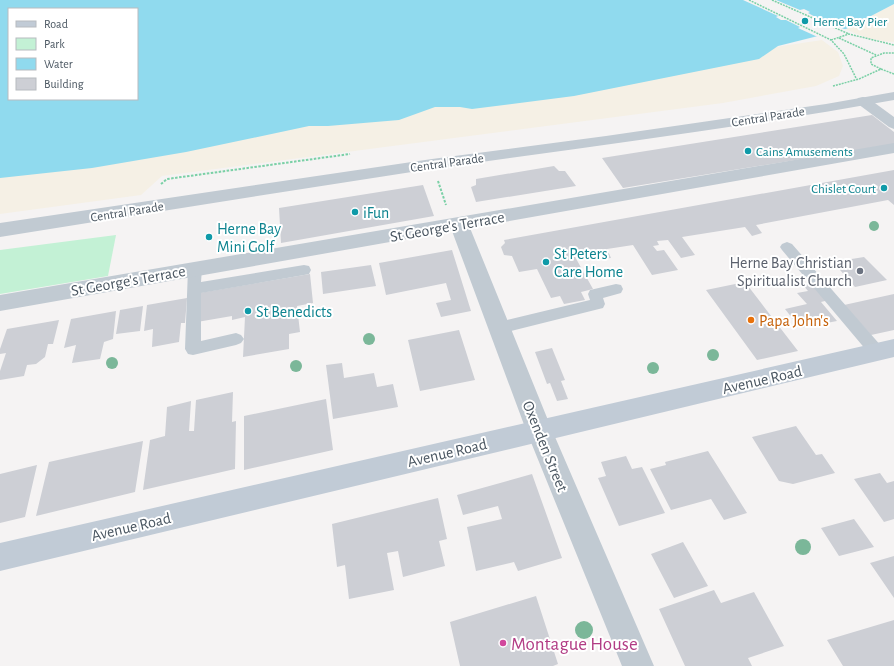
<svg xmlns="http://www.w3.org/2000/svg" width="894" height="666" font-family="'Alegreya Sans',sans-serif">
	<rect width="100%" height="100%" fill="#f5f3f3"/>
	<path fill="#c3f1d5" d="M116,235L108,276L0,294V250Z"/>
	<path fill="#f5f0e5" d="M894,4V42C878,41 860,37 846,29Z
		M822,40L838,52L843,66L839,76L816,86L723,103L162,176L141,195L0,214V149L251,126Z"/>
	<path fill="#90daee" fill-rule="evenodd" d="M0,0H894V4L846,29L778,46L759,59L574,96L472,109L460,107H435L399,120L328,126H309L186,152L92,168L0,178ZM9,9H137V99H9Z"/>
	<path fill="#f5f3f3" d="M743,0H776L800,10L804,9L810,12L808,13L823,21L847,30L820,38L798,28L800,27L786,20H781L776,17L778,16Z"/>
	<path fill="#cdcfd5" d="M872,115L894,132V144L623,188L602,158Z
		M554,166L559,171H565L576,186L476,202L471,187L476,185V179Z
		M894,170V205L888,200L756,225L762,233L752,236L745,227L682,237L695,255L681,258L668,240L657,241L659,245L653,246L657,251L664,250L678,270L652,275L633,245L607,249L611,258L600,259L595,250L574,255L593,289L581,292L585,300L564,304L560,296L551,298L537,269L519,272L512,256L504,255L501,247L505,243L504,240Z
		M423,185L434,216L281,243L279,208Z
		M452,250L471,311L441,317L436,303L451,300L446,283L386,295L379,263Z
		M864,257L887,280L855,287L833,262Z
		M371,265L376,286L323,294L321,272Z
		M310,274L313,303L297,306L300,332L289,334V349L243,357L245,317L232,320V316L197,322L199,293Z
		M745,282L798,351L757,360L706,290Z
		M814,283L829,300L821,302L837,321L800,328L785,309L807,304L797,293L808,291L803,285Z
		M894,294V330L871,335L844,305Z
		M187,298L185,323H181L179,342L152,347L153,329L144,331L147,305Z
		M143,306L140,331L116,334L120,310Z
		M116,311L113,339L104,342L100,359L72,363L76,345L64,348L71,319Z
		M59,320L53,344H48L45,357L36,364L27,365L24,376L0,380V371L6,353L0,354V349L7,329Z
		M459,330L475,380L420,391L408,340Z
		M552,348L565,380L561,381L568,399L557,401L550,383L547,384L535,352Z
		M342,363L344,378L374,373L377,387L393,384L398,407L333,419L326,365Z
		M233,392L232,422L236,421L235,469L143,490L150,440L165,436L167,407L191,401L189,431H194L196,400Z
		M326,399L333,450L244,470V416Z
		M796,426L816,455L822,454L835,473L793,484L779,481L752,437Z
		M143,441L135,492L36,516L49,462Z
		M708,451L747,513L724,520L711,499L671,510L650,469L666,465L665,462Z
		M626,456L632,469L642,467L665,513L619,526L598,478L606,476L601,462Z
		M37,465L25,517L0,523V474Z
		M880,473L887,483L894,481V519L884,522L854,479Z
		M532,474L562,558L518,571L514,562L476,571L467,527L502,519L498,506L463,515L457,495Z
		M438,498L447,539L439,541L445,566L403,577L398,551L387,553L394,590L349,599L345,565L337,567L332,524Z
		M854,519L874,547L839,556L821,528Z
		M683,542L708,586L674,598L651,554Z
		M894,556V598L870,563Z
		M714,590L721,603L754,592L784,646L748,658L752,666H685L659,609Z
		M536,596L558,664L553,666H460L450,622Z
		M894,620V666H843L827,640Z"/>
	<g fill="none" stroke-linecap="round" stroke-linejoin="round">
		<path stroke="#7ad0a6" stroke-width="1.5" stroke-dasharray="2 1" stroke-linecap="butt" d="M749,0L831,40L844,54L857,80
			M772,0L849,34
			M839,38L876,55
			M831,40L849,34L894,45
			M881,69L894,74
			M833,86L859,79L881,69L871,64V58L884,53H894"/>
		<path stroke="#7ad0a6" stroke-width="2" stroke-dasharray="2.5 1.5" stroke-linecap="butt" d="M438,181L446,205
			M161,184L167,179L350,154"/>
		<path fill="#c1cad2" fill-rule="evenodd" d="M787,242L792,244L882,347L885,352L882,357L877,358L872,357L782,250L780,247L782,244Z
			M195,264L200,265L202,269L201,282L304,265L309,266L311,270L309,274L304,275L201,293V341L236,333L241,335L244,339L241,343L236,345L193,355L188,354L185,349L188,269L190,265Z
			M616,284L621,285L623,289L621,293L603,298L605,304L603,308L499,334L494,332L492,328L494,324L499,322L590,300L588,294L590,290Z"/>
		<path fill="#c1cad2" fill-rule="evenodd" d="M863,97L868,98L894,117V129L889,127L858,104L856,101L858,98Z
			M894,143V153L470,228L552,430L654,666H622L526,430L452,231L0,311V295Z"/>
		<path fill="#c1cad2" fill-rule="evenodd" d="M894,92V100C740,128 585,147 431,169C287,191 144,214 0,237V223L432,159L606,136L826,104Z"/>
		<path fill="#c1cbd6" fill-rule="evenodd" d="M894,339V357L0,571V543Z"/>
	</g>
	<g fill="#7bb799">
		<circle cx="874" cy="226" r="5"/>
		<circle cx="369" cy="339" r="6"/>
		<circle cx="713" cy="355" r="6"/>
		<circle cx="112" cy="363" r="6"/>
		<circle cx="296" cy="366" r="6"/>
		<circle cx="653" cy="368" r="6"/>
		<circle cx="803" cy="547" r="8"/>
		<circle cx="584" cy="630" r="9"/>
	</g>
	<g fill="#0f9aa8" stroke="#fff" stroke-width="1.5">
		<circle cx="805" cy="21" r="4"/>
		<circle cx="748" cy="151" r="4"/>
		<circle cx="884" cy="188" r="4"/>
		<circle cx="355" cy="212" r="4"/>
		<circle cx="209" cy="237" r="4"/>
		<circle cx="546" cy="262" r="4"/>
		<circle cx="248" cy="311" r="4"/>
	</g>
	<circle fill="#6b7280" stroke="#fff" stroke-width="1.5" cx="860" cy="271" r="4"/>
	<circle fill="#e8710a" stroke="#fff" stroke-width="1.5" cx="751" cy="320" r="4"/>
	<circle fill="#d1479c" stroke="#fff" stroke-width="1.5" cx="503" cy="643" r="4"/>
	<g text-anchor="middle" stroke-width="4" stroke-linejoin="round" paint-order="stroke">
		<g font-size="13" fill="#0d838f" stroke="#fff" text-anchor="start">
			<text x="813" y="26">Herne Bay Pier</text>
			<text x="756" y="156">Cains Amusements</text>
			<text x="876" y="193" text-anchor="end">Chislet Court</text>
		</g>
		<g font-size="13" fill="#4a5661" stroke="#fff">
			<text transform="translate(768 116) rotate(-9)" y="5">Central Parade</text>
			<text transform="translate(447 162) rotate(-8)" y="5">Central Parade</text>
			<text transform="translate(127 211) rotate(-9)" y="5">Central Parade</text>
		</g>
		<g font-size="16" fill="#0d838f" stroke="#fff" text-anchor="start">
			<text x="363" y="218">iFun</text>
			<text x="217" y="234">Herne Bay<tspan x="217" dy="18">Mini Golf</tspan></text>
			<text x="554" y="259">St Peters<tspan x="554" dy="18">Care Home</tspan></text>
			<text x="256" y="317">St Benedicts</text>
		</g>
		<g font-size="16" fill="#4a5661" stroke="#fff">
			<text transform="translate(447 226) rotate(-10)" y="6">St George's Terrace</text>
			<text transform="translate(128 280) rotate(-10)" y="6">St George's Terrace</text>
			<text transform="translate(762 379) rotate(-13)" y="6">Avenue Road</text>
			<text transform="translate(546 446) rotate(68)" y="6">Oxenden Street</text>
			<text transform="translate(447 452) rotate(-13)" y="6">Avenue Road</text>
			<text transform="translate(131 526) rotate(-13)" y="6">Avenue Road</text>
		</g>
		<g font-size="16" fill="#5b616d" stroke="#fff" text-anchor="end">
			<text x="852" y="268">Herne Bay Christian<tspan x="852" dy="18">Spiritualist Church</tspan></text>
		</g>
		<g font-size="16" fill="#c56008" stroke="#fff" text-anchor="start">
			<text x="759" y="326">Papa John's</text>
		</g>
		<g font-size="19" fill="#b23c85" stroke="#fff" text-anchor="start">
			<text x="511" y="650">Montague House</text>
		</g>
	</g>
	<rect x="8" y="8" width="130" height="92" fill="#ffffff" stroke="#b7bbc0"/>
	<rect x="16" y="21" width="20" height="6" fill="#c1cbd6" stroke="#b7bbc0"/>
	<text x="44" y="28" font-size="12" fill="#4a5661">Road</text>
	<rect x="16" y="38" width="20" height="12" fill="#c3f1d5" stroke="#b7bbc0"/>
	<text x="44" y="48" font-size="12" fill="#4a5661">Park</text>
	<rect x="16" y="58" width="20" height="12" fill="#90daee" stroke="#b7bbc0"/>
	<text x="44" y="68" font-size="12" fill="#4a5661">Water</text>
	<rect x="16" y="78" width="20" height="12" fill="#cdcfd5" stroke="#b7bbc0"/>
	<text x="44" y="88" font-size="12" fill="#4a5661">Building</text>
</svg>
